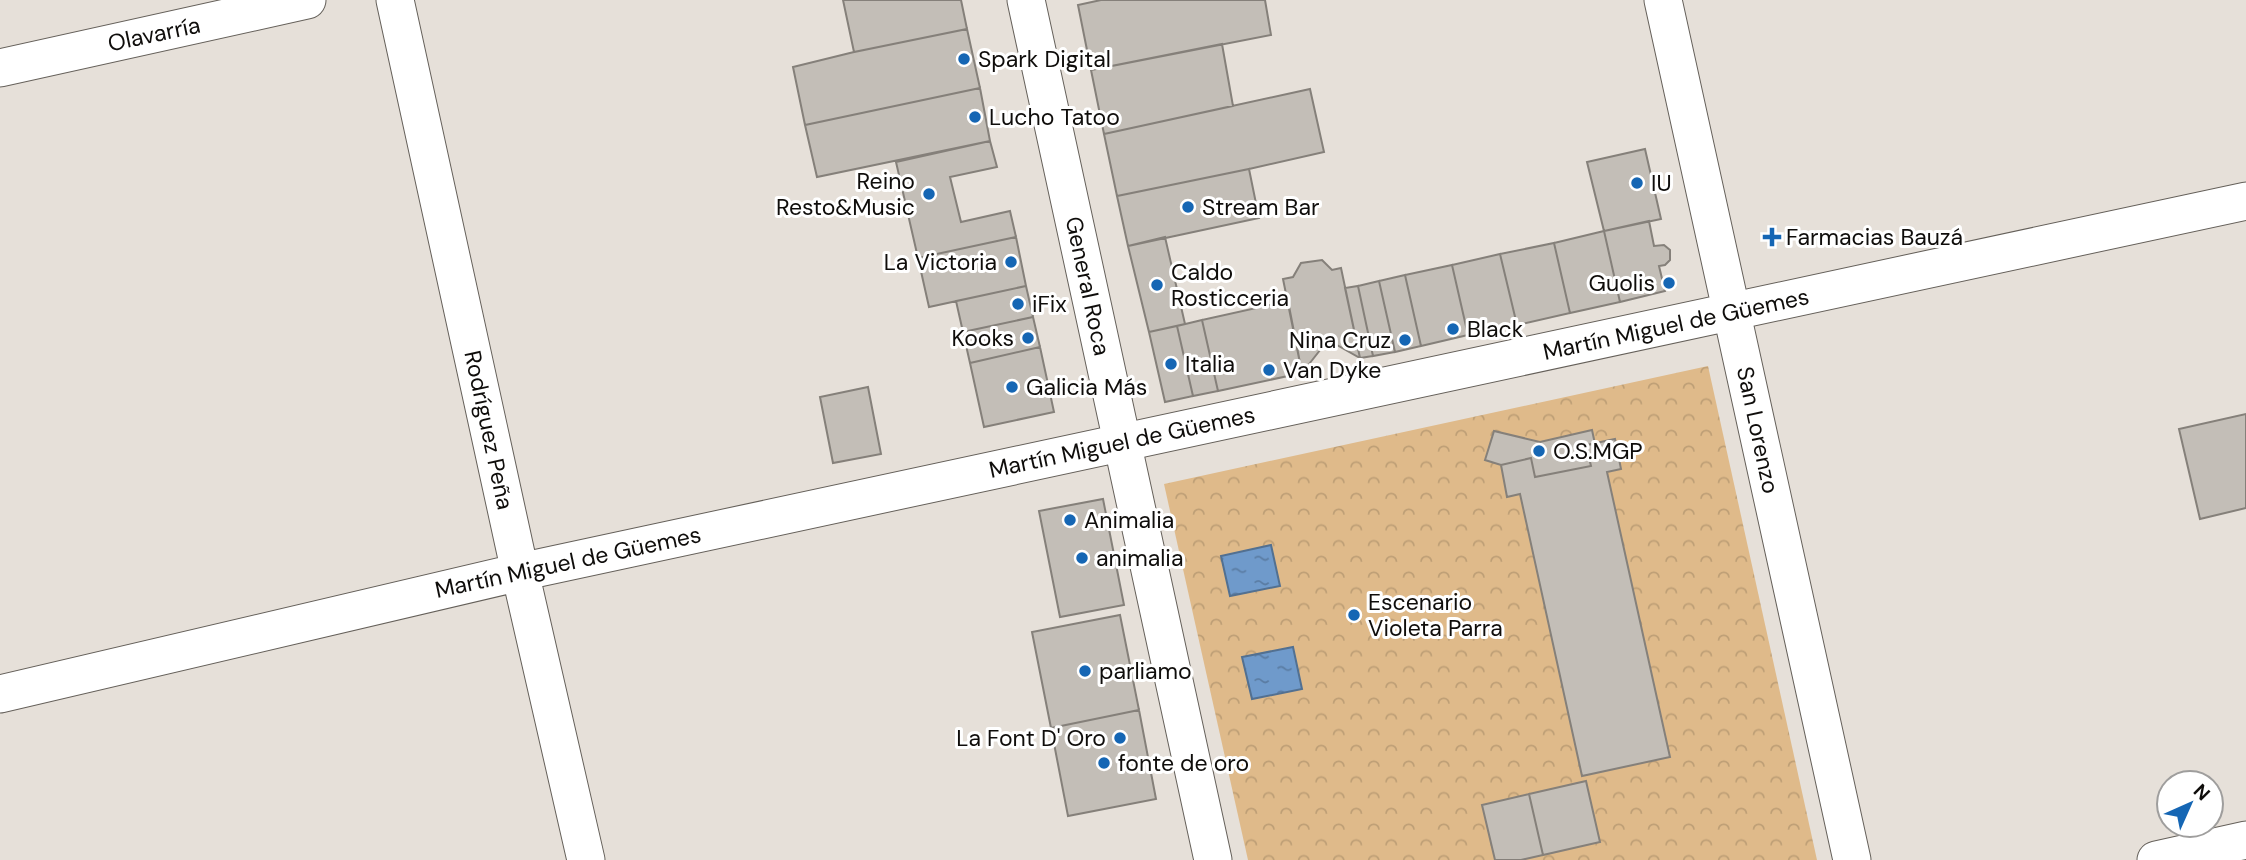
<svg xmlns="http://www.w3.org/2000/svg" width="2246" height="860" font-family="'DM Sans',sans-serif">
	<defs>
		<pattern id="park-crowns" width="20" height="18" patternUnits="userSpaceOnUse" patternTransform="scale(1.75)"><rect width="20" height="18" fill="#dfba8a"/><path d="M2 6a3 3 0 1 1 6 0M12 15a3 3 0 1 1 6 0" fill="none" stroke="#be9f76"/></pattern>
		<pattern id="water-ripples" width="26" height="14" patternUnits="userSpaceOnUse" patternTransform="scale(1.75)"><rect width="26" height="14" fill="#6f9acb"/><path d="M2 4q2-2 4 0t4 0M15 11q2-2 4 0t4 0" fill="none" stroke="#5a7ca3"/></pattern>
	</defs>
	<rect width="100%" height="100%" fill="#e6e0d9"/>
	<path fill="url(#park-crowns)" d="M1708,366L1817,860H1248L1164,484Z"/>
	<path fill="url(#water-ripples)" stroke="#527091" stroke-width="2" d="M1271,545L1280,586L1230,596L1221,556Z
		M1293,647L1302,689L1252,699L1242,657Z"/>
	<path fill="#c3beb7" stroke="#85807a" stroke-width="2" d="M843,0H961L967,29L854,52Z
		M1101,0H1265L1271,35L1091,70L1078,5Z
		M967,29L980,88L805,125L793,67L854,52Z
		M1222,44L1233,106L1104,134L1091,70Z
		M980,88L990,141L817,177L805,125Z
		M1310,89L1324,152L1249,169L1117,196L1104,134Z
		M990,141L997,167L950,177L961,222L1010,211L1016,237L918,258L896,162Z
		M1645,149L1661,219L1604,231L1587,162Z
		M1249,169L1259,218L1128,246L1117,196Z
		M1649,221L1654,246L1664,245L1670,250V260L1665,265L1659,266L1665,291L1620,302L1604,231Z
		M1604,231L1620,302L1570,313L1554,243Z
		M1016,237L1026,286L929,307L918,258Z
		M1165,237L1185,324L1149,332L1128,246Z
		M1554,243L1570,313L1517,325L1500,254Z
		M1500,254L1517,325L1468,335L1452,265Z
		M1322,260L1332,270L1341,268L1360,358L1328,340L1302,373L1283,279L1293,277L1301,263Z
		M1452,265L1468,335L1421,346L1405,275Z
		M1405,275L1421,346L1395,352L1379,281Z
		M1379,281L1395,352L1373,356L1358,286Z
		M1026,286L1033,317L963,332L956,301Z
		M1358,286L1373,356L1360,358L1345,288Z
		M1288,301L1302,373L1218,391L1202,320Z
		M1033,317L1040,347L970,363L963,332Z
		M1202,320L1218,391L1193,396L1177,326Z
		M1177,326L1193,396L1165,402L1149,332Z
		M1040,347L1054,412L984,427L970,363Z
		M868,387L881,454L833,463L820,397Z
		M2246,414V508L2200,519L2179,429Z
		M1592,430L1595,444L1586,445L1591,466L1535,477L1531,458L1501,465L1485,460L1494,431L1540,442Z
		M1615,439L1621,469L1607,472L1670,757L1582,776L1520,494L1507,497L1501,465L1531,458L1535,477L1591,466L1586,445Z
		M1103,499L1124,605L1060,617L1039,511Z
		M1120,615L1139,710L1051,728L1032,632Z
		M1139,710L1156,799L1068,816L1051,728Z
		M1586,781L1600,842L1543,855L1529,794Z
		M1529,794L1543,855L1521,860H1495L1482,805Z"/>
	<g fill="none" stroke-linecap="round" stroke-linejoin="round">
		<g stroke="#65605a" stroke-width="39">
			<path id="street" d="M395,0L520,572L586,860
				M1026,0L1213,860
				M1663,0L1852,860
				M0,68L307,0
				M0,694L520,572L2246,201
				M2156,860L2246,840"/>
		</g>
		<use href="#street" stroke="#fff" stroke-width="37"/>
	</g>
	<g fill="#1566b4" stroke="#fff" stroke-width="2.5">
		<circle cx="964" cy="59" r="7"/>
		<circle cx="975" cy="117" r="7"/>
		<circle cx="1637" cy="183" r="7"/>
		<circle cx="929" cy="194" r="7"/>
		<circle cx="1188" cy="207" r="7"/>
		<path d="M1768.5 226.5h7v7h7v7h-7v7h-7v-7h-7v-7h7z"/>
		<circle cx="1011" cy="262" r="7"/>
		<circle cx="1669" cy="283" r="7"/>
		<circle cx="1157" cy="285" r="7"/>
		<circle cx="1018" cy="304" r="7"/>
		<circle cx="1453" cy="329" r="7"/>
		<circle cx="1028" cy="338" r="7"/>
		<circle cx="1405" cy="340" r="7"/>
		<circle cx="1171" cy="364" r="7"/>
		<circle cx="1269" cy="370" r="7"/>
		<circle cx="1012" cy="387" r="7"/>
		<circle cx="1539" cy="451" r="7"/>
		<circle cx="1070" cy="520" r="7"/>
		<circle cx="1082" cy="558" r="7"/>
		<circle cx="1354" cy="615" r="7"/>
		<circle cx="1085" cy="671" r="7"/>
		<circle cx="1120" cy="738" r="7"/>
		<circle cx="1104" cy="763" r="7"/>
	</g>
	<g text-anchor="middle" stroke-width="6" stroke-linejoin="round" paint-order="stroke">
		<g font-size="23" fill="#0f0d0b" stroke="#fff">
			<text transform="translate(154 34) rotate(-12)" y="8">Olavarría</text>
			<text transform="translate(1088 286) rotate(78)" y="8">General Roca</text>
			<text transform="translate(1676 324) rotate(-12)" y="8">Martín Miguel de Güemes</text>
			<text transform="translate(489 430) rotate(78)" y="8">Rodríguez Peña</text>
			<text transform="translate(1758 430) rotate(78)" y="8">San Lorenzo</text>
			<text transform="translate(1122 442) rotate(-12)" y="8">Martín Miguel de Güemes</text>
			<text transform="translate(568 562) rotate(-12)" y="8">Martín Miguel de Güemes</text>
		</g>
		<g font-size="23" fill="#0f0d0b" stroke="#fff" text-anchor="start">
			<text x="978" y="67">Spark Digital</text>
			<text x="989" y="125">Lucho Tatoo</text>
			<text x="915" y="189" text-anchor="end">Reino<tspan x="915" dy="26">Resto&amp;Music</tspan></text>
			<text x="1651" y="191">IU</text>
			<text x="1202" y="215">Stream Bar</text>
			<text x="1786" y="245">Farmacias Bauzá</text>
			<text x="997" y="270" text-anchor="end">La Victoria</text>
			<text x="1171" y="280">Caldo<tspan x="1171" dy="26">Rosticceria</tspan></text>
			<text x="1655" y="291" text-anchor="end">Guolis</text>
			<text x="1032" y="312">iFix</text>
			<text x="1467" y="337">Black</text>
			<text x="1014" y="346" text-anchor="end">Kooks</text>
			<text x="1391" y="348" text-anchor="end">Nina Cruz</text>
			<text x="1185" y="372">Italia</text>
			<text x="1283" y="378">Van Dyke</text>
			<text x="1026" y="395">Galicia Más</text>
			<text x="1553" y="459">O.S.MGP</text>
			<text x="1084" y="528">Animalia</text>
			<text x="1096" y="566">animalia</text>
			<text x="1368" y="610">Escenario<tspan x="1368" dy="26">Violeta Parra</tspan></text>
			<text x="1099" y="679">parliamo</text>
			<text x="1106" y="746" text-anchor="end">La Font D' Oro</text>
			<text x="1118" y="771">fonte de oro</text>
		</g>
	</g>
	<g transform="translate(2190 804) rotate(45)"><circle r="33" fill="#ffffff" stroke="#9f9e9d" stroke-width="2"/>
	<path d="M0-5L12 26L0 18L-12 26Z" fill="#1566b4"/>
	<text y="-10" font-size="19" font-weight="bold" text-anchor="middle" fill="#0f0d0b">N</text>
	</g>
</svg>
